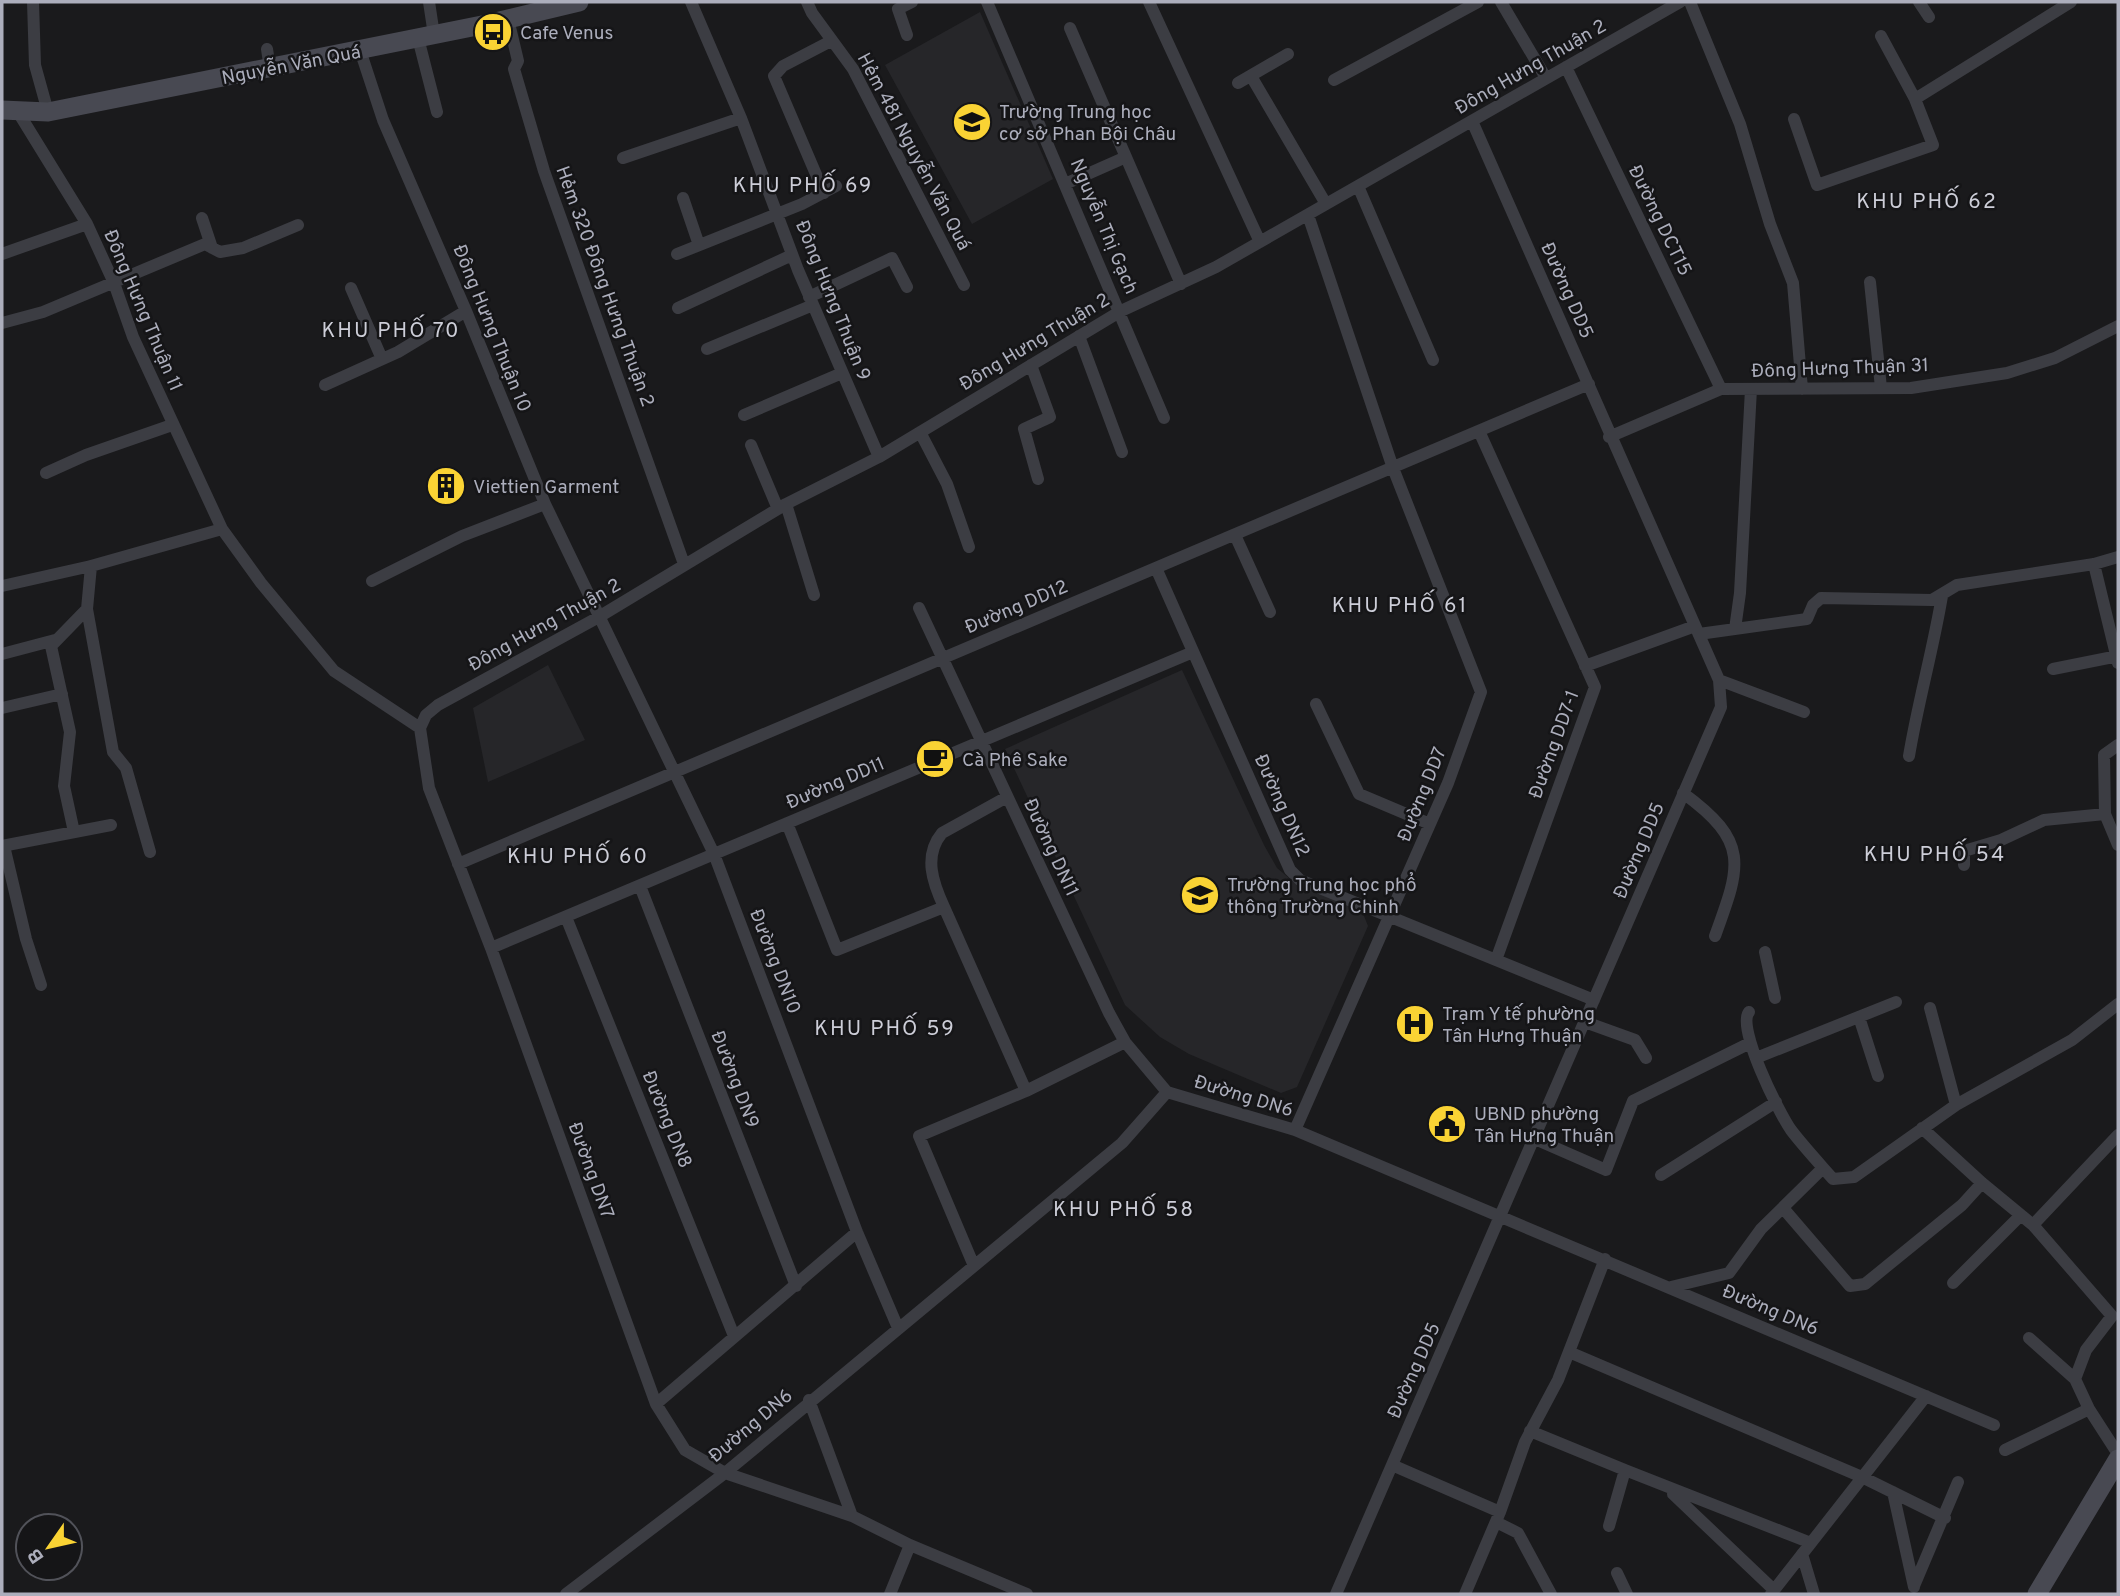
<svg xmlns="http://www.w3.org/2000/svg" width="2120" height="1596" font-family="Overpass,sans-serif">
	<rect width="100%" height="100%" fill="#1a1a1c"/>
	<path fill="#262629" d="M980,12L1053,179L972,224L885,65Z
		M548,665L585,740L488,782L473,708Z
		M1182,670L1264,845L1277,868L1290,879L1362,911L1368,926L1297,1087L1281,1093L1189,1054L1160,1037L1125,1005L1005,749Z"/>
	<g fill="none" stroke-linecap="round" stroke-linejoin="round">
		<path stroke="#3c3d43" stroke-width="12" d="M33,2L35,65L48,112
			M429,2L434,35
			M691,2L741,118L798,270L879,457
			M807,2L812,13L853,69L964,285
			M987,2L1164,418
			M1149,2L1260,242
			M1501,2L1546,78
			M1690,2L1740,124L1770,224L1793,283L1802,389
			M1919,2L1929,17
			M508,19L518,61L514,69L544,171L684,564
			M1070,28L1181,284
			M907,35L898,9L912,2
			M418,38L437,112
			M267,49L270,69
			M360,50L383,120L466,311L545,504L714,854L857,1232L898,1328
			M1566,67L1721,389
			M1251,76L1326,204
			M1334,80L1478,2
			M1238,83L1288,54
			M1915,99L2071,2
			M18,112L87,224L114,283L133,337L222,529L261,583L334,671L420,728
			M1794,119L1817,185L1933,145L1915,99L1881,36
			M623,158L741,118
			M1065,184L1126,157
			M1358,186L1433,360
			M824,193L774,76L783,66L831,41
			M683,198L699,245
			M202,218L212,248
			M2,254L87,224
			M677,254L802,204L836,186
			M1870,282L1881,388
			M351,288L382,359
			M809,297L892,258L907,287
			M678,308L792,255
			M2,323L43,312L205,244L220,252L243,248L298,225
			M1079,336L1122,452
			M707,349L813,305
			M1031,365L1050,417L1024,429L1038,479
			M325,385L398,352L466,311
			M744,415L842,373
			M1479,431L1595,687L1496,960
			M920,432L947,484L969,547
			M1609,437L1721,389L1911,388L2007,373L2055,358L2118,326
			M751,445L778,509
			M46,473L86,455L172,425
			M786,504L814,595
			M1235,535L1270,612
			M2094,564L2118,663
			M91,566L87,609L113,752L126,768L150,852
			M1156,568L1290,870L1300,880L1594,1000
			M372,581L462,536L545,504
			M2,586L91,566L222,529
			M919,608L1109,1013L1125,1042L1167,1092
			M1735,629L1740,593L1751,389
			M1699,634L1807,619L1813,605L1821,598L1932,600L1957,585L2094,564L2118,557
			M2,654L55,640
			M1585,666L1695,626
			M2053,669L2118,656
			M1719,680L1804,712
			M1316,704L1359,794L1430,824
			M2,708L62,694
			M420,728L426,715L438,705L597,618L786,504L879,457L1121,311L1216,267L1680,2
			M420,728L429,788L491,948L656,1404L685,1450L725,1473L852,1516L910,1545L1027,1594
			M2118,745L2104,755L2105,814L2118,845
			M1909,756C1918,702 1933,650 1942,596
			M1683,793C1750,842 1741,865 1715,936
			M787,823L837,950L944,907L1026,1091
			M74,832L64,786L70,732L51,646L87,609
			M2,846L111,825
			M4,846L26,939L41,985
			M458,864L1589,384
			M1964,865V851L2001,840L2044,820L2105,814
			M640,886L796,1286
			M944,907C933,883 923,856 942,833L1007,797
			M566,917L734,1336
			M491,948L1193,652
			M1765,952L1775,998
			M1930,1008L1956,1105
			M1749,1012C1736,1027 1779,1113 1791,1130C1804,1147 1819,1163 1833,1179L1854,1177L1956,1105L2072,1040L2118,1004
			M1859,1017L1878,1076
			M1585,1022L1635,1040L1646,1058
			M1756,1058L1896,1002
			M1167,1092L1295,1130L1994,1425
			M1922,1128L1982,1183L2033,1225L2112,1316L2086,1350L2075,1379L2089,1409L2118,1454
			M1295,1130L1448,783L1481,692L1393,468L1308,215
			M1535,1139L1606,1170L1633,1101L1750,1043
			M1661,1175L1776,1102
			M1783,1208L1850,1286L1865,1284L1962,1205L1982,1183
			M2033,1225L2118,1135
			M974,1266L919,1136L1026,1091L1125,1042
			M1953,1283L2021,1215
			M1671,1287L1729,1273L1761,1229L1823,1168
			M2029,1338L2075,1379
			M1569,1352L1862,1477L1945,1518
			M809,1400L852,1516
			M656,1404L857,1232
			M1530,1431L1625,1470
			M2005,1450L2089,1409
			M1392,1465L1500,1512
			M1893,1492L1914,1587
			M1673,1494L1774,1590
			M1496,1522L1518,1533L1551,1594
			M1609,1526L1625,1470L1811,1543
			M1802,1554L1814,1594
			M1617,1573L1627,1594
			M1914,1586L1958,1482
			M566,1594L725,1473L1122,1143L1167,1092
			M890,1594L910,1545
			M1336,1594L1721,707L1719,680L1472,121
			M1465,1594L1500,1512L1525,1442L1558,1380L1605,1259
			M1771,1594L1926,1396"/>
		<path stroke="#484952" stroke-width="19" d="M2,110L48,112L487,24L579,2
			M2037,1594L2118,1459"/>
	</g>
	<defs>
		<g id="bus-disc" transform="scale(2.0125)"><circle r="9.5" fill="#fad334" stroke="#151517"/><path d="M-5-6H5V4H4V6H2V4H-2V6H-4V4H-5ZM-3.5-4V0h7V-4ZM-3.5 1.2v1.5H-2V1.2ZM2 1.2v1.5H3.5V1.2Z" fill="#111"/></g>
		<g id="school-disc" transform="scale(2.0125)"><circle r="9.5" fill="#fad334" stroke="#151517"/><path d="M0-5L7-2L0 1L-7-2ZM-4 1L0 2.5L4 1V4Q0 6-4 4Z" fill="#111"/></g>
		<g id="building-disc" transform="scale(2.0125)"><circle r="9.5" fill="#fad334" stroke="#151517"/><path d="M-4-6H4V6H1V3H-1V6H-4ZM-2.5-4.3h1.7v1.8h-1.7ZM.8-4.3h1.7v1.8H.8ZM-2.5-1h1.7V.8h-1.7ZM.8-1h1.7V.8H.8Z" fill="#111"/></g>
		<g id="cafe-disc" transform="scale(2.0125)"><circle r="9.5" fill="#fad334" stroke="#151517"/><path d="M-5.5-4.5H6V0H3Q3 3.5 0 3.5H-2.5Q-5.5 3.5-5.5 0ZM3-3.2v2h1.7v-2ZM-6 4.5H4V6H-6Z" fill="#111"/></g>
		<g id="hospital-disc" transform="scale(2.0125)"><circle r="9.5" fill="#fad334" stroke="#151517"/><path d="M-5-5h3v3.5h4V-5h3V5h-3V1.5h-4V5h-3Z" fill="#111"/></g>
		<g id="civic-disc" transform="scale(2.0125)"><circle r="9.5" fill="#fad334" stroke="#151517"/><path d="M-.6-6.5H3V-4.5H.6V-3L4-1V1h2V6H-6V1h2V-1L-.6-3ZM-1.2 2.5V6h2.4V2.5Z" fill="#111"/></g>
	</defs>
	<g fill-rule="evenodd">
		<use href="#bus-disc" x="493" y="32"/>
		<use href="#school-disc" x="972" y="122"/>
		<use href="#building-disc" x="446" y="486"/>
		<use href="#cafe-disc" x="935" y="759"/>
		<use href="#school-disc" x="1200" y="895"/>
		<use href="#hospital-disc" x="1415" y="1024"/>
		<use href="#civic-disc" x="1447" y="1124"/>
	</g>
	<g text-anchor="middle" stroke-width="5" stroke-linejoin="round" paint-order="stroke">
		<g font-size="19" fill="#acaebc" stroke="#151517" text-anchor="start">
			<text x="520" y="39">Cafe Venus</text>
			<text x="999" y="118">Trường Trung học<tspan x="999" dy="22">cơ sở Phan Bội Châu</tspan></text>
			<text x="473" y="493">Viettien Garment</text>
			<text x="962" y="766">Cà Phê Sake</text>
			<text x="1227" y="891">Trường Trung học phổ<tspan x="1227" dy="22">thông Trường Chinh</tspan></text>
			<text x="1442" y="1020">Trạm Y tế phường<tspan x="1442" dy="22">Tân Hưng Thuận</tspan></text>
			<text x="1474" y="1120">UBND phường<tspan x="1474" dy="22">Tân Hưng Thuận</tspan></text>
		</g>
		<g font-size="19" fill="#acaebc" stroke="#151517">
			<text transform="translate(291 64) rotate(-11)" y="7">Nguyễn Văn Quá</text>
			<text transform="translate(1530 66) rotate(-30)" y="7">Đông Hưng Thuận 2</text>
			<text transform="translate(915 151) rotate(62)" y="7">Hẻm 481 Nguyễn Văn Quá</text>
			<text transform="translate(1661 220) rotate(64)" y="7">Đường DCT15</text>
			<text transform="translate(1105 226) rotate(67)" y="7">Nguyễn Thị Gạch</text>
			<text transform="translate(606 286) rotate(70)" y="7">Hẻm 320 Đông Hưng Thuận 2</text>
			<text transform="translate(1568 290) rotate(66)" y="7">Đường DD5</text>
			<text transform="translate(834 300) rotate(68)" y="7">Đông Hưng Thuận 9</text>
			<text transform="translate(144 310) rotate(67)" y="7">Đông Hưng Thuận 11</text>
			<text transform="translate(493 328) rotate(68)" y="7">Đông Hưng Thuận 10</text>
			<text transform="translate(1034 341) rotate(-31)" y="7">Đông Hưng Thuận 2</text>
			<text transform="translate(1840 367) rotate(-2)" y="7">Đông Hưng Thuận 31</text>
			<text transform="translate(1016 606) rotate(-23)" y="7">Đường DD12</text>
			<text transform="translate(544 624) rotate(-29)" y="7">Đông Hưng Thuận 2</text>
			<text transform="translate(1553 744) rotate(-70)" y="7">Đường DD7-1</text>
			<text transform="translate(835 782) rotate(-23)" y="7">Đường DD11</text>
			<text transform="translate(1421 794) rotate(-68)" y="7">Đường DD7</text>
			<text transform="translate(1283 805) rotate(66)" y="7">Đường DN12</text>
			<text transform="translate(1052 847) rotate(65)" y="7">Đường DN11</text>
			<text transform="translate(1638 850) rotate(-67)" y="7">Đường DD5</text>
			<text transform="translate(776 961) rotate(69)" y="7">Đường DN10</text>
			<text transform="translate(736 1079) rotate(69)" y="7">Đường DN9</text>
			<text transform="translate(1244 1095) rotate(17)" y="7">Đường DN6</text>
			<text transform="translate(668 1119) rotate(68)" y="7">Đường DN8</text>
			<text transform="translate(592 1170) rotate(70)" y="7">Đường DN7</text>
			<text transform="translate(1771 1309) rotate(23)" y="7">Đường DN6</text>
			<text transform="translate(1413 1370) rotate(-66)" y="7">Đường DD5</text>
			<text transform="translate(750 1425) rotate(-40)" y="7">Đường DN6</text>
		</g>
		<g font-size="21" letter-spacing="2" fill="#cdced8" stroke="#151517">
			<text x="803" y="192">KHU PHỐ 69</text>
			<text x="1927" y="208">KHU PHỐ 62</text>
			<text x="391" y="337">KHU PHỐ 70</text>
			<text x="1400" y="612">KHU PHỐ 61</text>
			<text x="1935" y="861">KHU PHỐ 54</text>
			<text x="578" y="863">KHU PHỐ 60</text>
			<text x="885" y="1035">KHU PHỐ 59</text>
			<text x="1124" y="1216">KHU PHỐ 58</text>
		</g>
	</g>
	<rect width="2120" height="1596" fill="none" stroke="#acaebc" stroke-width="7"/>
	<g transform="translate(49 1547) rotate(236)"><circle r="33" fill="#151517" stroke="#515259" stroke-width="2"/>
	<path d="M0-5L12 26L0 18L-12 26Z" fill="#fad334"/>
	<text y="-10" font-size="19" font-weight="bold" text-anchor="middle" fill="#acaebc">B</text>
	</g>
</svg>
